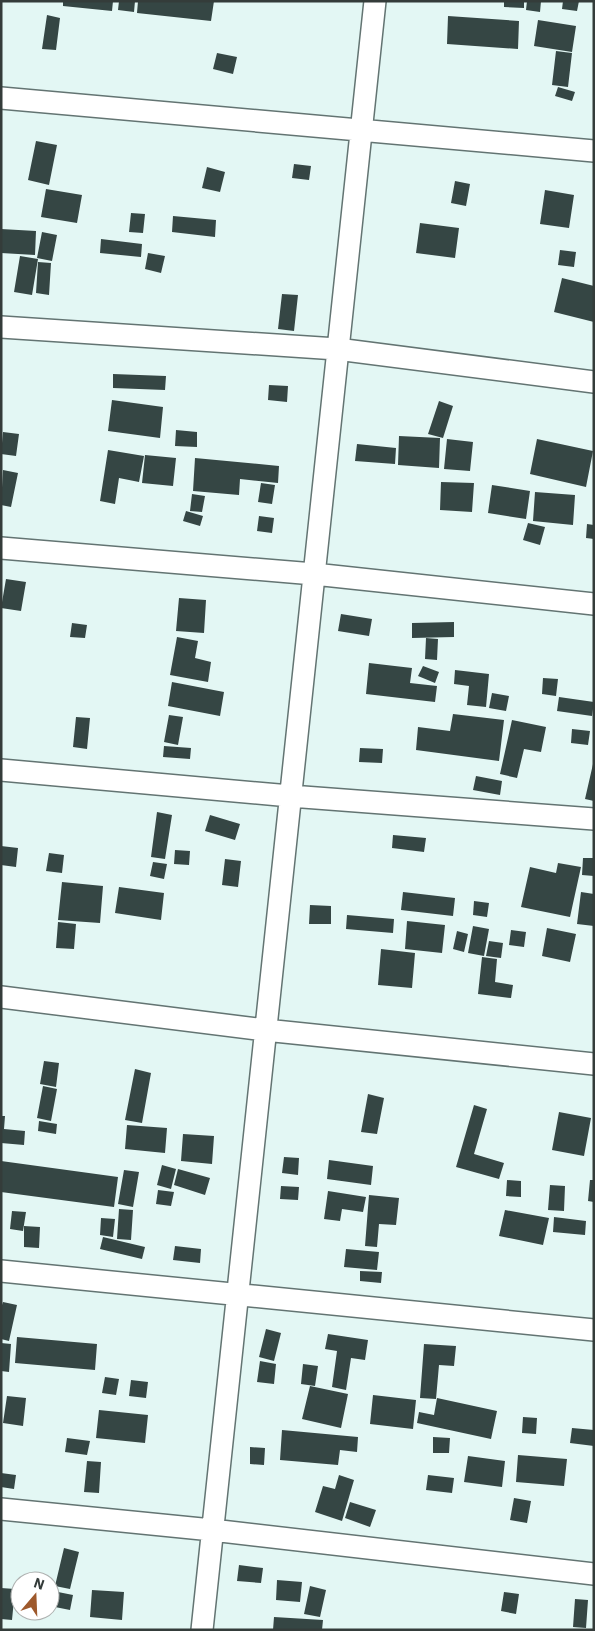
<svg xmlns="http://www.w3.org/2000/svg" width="595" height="1631" font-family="'IBM Plex Sans',sans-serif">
	<rect width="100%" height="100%" fill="#e3f7f4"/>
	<path fill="#354644" d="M63,1H113L112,11L63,6Z
		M119,1H135L134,12L118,10Z
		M138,1H214L211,21L137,13Z
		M504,1H524V8L504,7Z
		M527,1H541L540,12L526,10Z
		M563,1H579L577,11L562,9Z
		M47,15L60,18L56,50L42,49Z
		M448,16L519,21L518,49L447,44Z
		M538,20L576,26L572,52L534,46Z
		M556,51L572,53L568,87L552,85Z
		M217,53L237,57L233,74L213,69Z
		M558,87L575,92L572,101L555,96Z
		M36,141L57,145L49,185L28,180Z
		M294,164L311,166L309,180L292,178Z
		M207,167L225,172L220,192L202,188Z
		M455,181L470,184L466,206L451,203Z
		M46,189L82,195L77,223L41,217Z
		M545,190L574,195L569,228L540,224Z
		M131,213L145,214L143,233L129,232Z
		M173,216L216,220L215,237L172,232Z
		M420,223L459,228L455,258L416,253Z
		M1,229L36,231L35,255L1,253Z
		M42,232L57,235L52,261L37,258Z
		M101,239L142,244L141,257L100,253Z
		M560,250L576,252L574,267L558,265Z
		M148,253L165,256L161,273L145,269Z
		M20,256L38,259L32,295L14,292Z
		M38,262L51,263L49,295L36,293Z
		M562,278L594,286V322L554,312Z
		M282,294L298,295L294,331L278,329Z
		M113,374L166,376L165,390L113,388Z
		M269,385L288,386L287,402L268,400Z
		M112,400L163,407L160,438L108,431Z
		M439,401L453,406L443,438L428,434Z
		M176,430L197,432V447L175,446Z
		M3,432L19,434L16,456L1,454Z
		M399,436L440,438L439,468L398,465Z
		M447,439L473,442L470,471L444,469Z
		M537,439L593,451L586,487L530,474Z
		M357,444L396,448L395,464L355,461Z
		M108,450L144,456L139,482L119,478L115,504L100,501Z
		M145,455L176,458L173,486L142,483Z
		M195,458L279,466L278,483L240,479L239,495L193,491Z
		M3,470L18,473L11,507L1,505Z
		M441,482L474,483L472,512L440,510Z
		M261,483L275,485L272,504L258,502Z
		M492,485L530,491L526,519L488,513Z
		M535,492L575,495L573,525L533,521Z
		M192,494L205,496L202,512L190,511Z
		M186,511L203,516L200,526L183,521Z
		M259,516L274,518L272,533L257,531Z
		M528,523L545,527L540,545L523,540Z
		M587,524L594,525V539L586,538Z
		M6,579L26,582L21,611L1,608Z
		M179,598L206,600L204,633L176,631Z
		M341,614L372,619L369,636L338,631Z
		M454,622V637L412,638V623Z
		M72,623L87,625L85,638L70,637Z
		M177,637L198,641L195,658L211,662L208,682L170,675Z
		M426,638L438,639L437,660L425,659Z
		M369,663L412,668L410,683L437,686L435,702L366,694Z
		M423,666L439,672L435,683L418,676Z
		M455,670L489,674L486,707L467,705L469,686L454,684Z
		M543,678L558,679L556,696L542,694Z
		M172,682L224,692L220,716L168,706Z
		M492,693L509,696L506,711L489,708Z
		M559,697L594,702L592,716L557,711Z
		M453,714L504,720L499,761L416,750L418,727L450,731Z
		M169,715L183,717L178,745L164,742Z
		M76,717L90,718L87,749L73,747Z
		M512,720L546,727L541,752L524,749L517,778L500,774Z
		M572,729L590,731L588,745L571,743Z
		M164,746L191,748L190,759L163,757Z
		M360,748L383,749L382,763L359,762Z
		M593,764H594V801L585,799Z
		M476,776L502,781L500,795L473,790Z
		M157,812L172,815L165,859L151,857Z
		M210,815L240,824L235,840L205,831Z
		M393,835L426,838L424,852L392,848Z
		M1,846L18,848L16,867L1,865Z
		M175,850L190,851L189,865L174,864Z
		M49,853L64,855L62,873L46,871Z
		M583,858H594V876L582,875Z
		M225,859L241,861L238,887L222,885Z
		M153,862L167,864L164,879L150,876Z
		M558,863L581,867L570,917L521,907L530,867L556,873Z
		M62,882L103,886L100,923L58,920Z
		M119,887L164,893L161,920L115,913Z
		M403,892L455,898L453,916L401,910Z
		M581,892L594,894V926L577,924Z
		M474,901L489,903L487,917L473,915Z
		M310,905L331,906V924H309Z
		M347,915L394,919L393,933L346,929Z
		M407,921L445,925L442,953L405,949Z
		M58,922L76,924L74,949L56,948Z
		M473,926L489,929L484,956L468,953Z
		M547,928L576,934L570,962L542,956Z
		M511,930L526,932L524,947L509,945Z
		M457,931L468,934L464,952L453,949Z
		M489,941L503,943L501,958L486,956Z
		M381,949L415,953L412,988L378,985Z
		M482,957L497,959L495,982L513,985L511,998L478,994Z
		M44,1061L59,1063L56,1087L40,1084Z
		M135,1069L151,1073L142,1123L125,1120Z
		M43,1086L57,1089L51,1121L37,1118Z
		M368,1094L384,1098L377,1134L361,1132Z
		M474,1105L487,1109L474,1154L504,1163L499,1179L456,1167Z
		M559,1112L591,1118L584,1156L552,1150Z
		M1,1116H5L4,1129L25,1131L24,1145L1,1143Z
		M39,1121L57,1124L56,1134L38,1131Z
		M127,1125L167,1128L165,1153L125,1149Z
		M183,1134L214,1136L212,1164L181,1161Z
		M284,1157L299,1158L298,1175L282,1173Z
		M329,1160L373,1166L371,1185L327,1179Z
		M1,1161L118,1177L114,1207L1,1192Z
		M162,1165L176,1169L171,1189L157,1185Z
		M178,1169L210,1178L205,1195L174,1185Z
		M124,1170L139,1172L133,1207L118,1204Z
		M507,1180L521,1181V1197L506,1196Z
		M590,1180H594V1202L588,1201Z
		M550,1185L565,1186L564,1211L548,1210Z
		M281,1186L299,1187L298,1200L280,1199Z
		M158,1190L174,1192L171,1206L156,1204Z
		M328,1191L366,1197L363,1212L342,1209L340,1221L324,1219Z
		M369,1195L399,1198L396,1225L379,1224L377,1247L365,1246Z
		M119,1209L133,1210L131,1240L117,1239Z
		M505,1210L549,1218L543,1245L499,1236Z
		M12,1211L26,1212L23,1231L10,1229Z
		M554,1217L586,1221L585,1235L553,1232Z
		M101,1218L115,1219L113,1237L100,1235Z
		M24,1226L40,1227L39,1248L24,1247Z
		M103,1237L145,1247L142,1259L100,1249Z
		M175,1246L201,1249L200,1263L173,1260Z
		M346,1249L379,1252L377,1270L344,1267Z
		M360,1271L382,1272L381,1283L360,1281Z
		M3,1302L17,1305L9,1341L1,1339V1308Z
		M266,1329L281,1333L274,1361L259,1357Z
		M328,1334L368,1340L365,1360L351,1358L346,1390L332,1387L337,1351L325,1349Z
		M17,1337L97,1344L95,1370L15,1363Z
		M1,1343L11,1344L9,1372L1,1371Z
		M424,1344L456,1346L454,1366L439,1365L436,1399L420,1398Z
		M260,1361L276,1364L274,1384L257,1382Z
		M303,1364L318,1366L315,1386L301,1384Z
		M105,1377L119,1379L116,1395L102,1393Z
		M131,1380L148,1382L146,1398L129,1396Z
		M310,1386L348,1394L341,1428L302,1419Z
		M373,1395L416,1400L413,1429L370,1424Z
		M7,1396L26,1398L23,1426L3,1423Z
		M437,1398L497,1411L491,1439L417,1423L419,1412L434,1415Z
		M99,1410L148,1415L145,1443L96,1438Z
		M523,1417L537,1418L536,1434L522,1433Z
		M572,1428L594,1430V1446L570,1443Z
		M282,1430L358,1437L357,1452L340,1450L338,1465L280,1460Z
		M433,1437L450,1438L449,1453H433Z
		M67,1438L90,1441L87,1455L65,1452Z
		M250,1447L265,1448L264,1465L250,1464Z
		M518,1455L567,1459L564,1486L516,1482Z
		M468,1456L505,1461L502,1487L464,1482Z
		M87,1461L101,1462L99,1493L84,1492Z
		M1,1473L16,1475L14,1489L1,1487Z
		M339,1475L354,1480L342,1521L315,1512L323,1486L335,1489Z
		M428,1475L454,1478L452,1493L426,1490Z
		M514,1498L531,1501L527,1523L510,1520Z
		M350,1502L376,1510L370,1527L345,1518Z
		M64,1548L79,1552L70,1589L55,1586Z
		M239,1565L263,1568L261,1583L237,1581Z
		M277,1580L302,1582L300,1602L276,1600Z
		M310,1586L326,1590L320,1617L304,1614Z
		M1,1588L15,1589L12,1620L1,1619Z
		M92,1590L124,1592L122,1620L90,1617Z
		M58,1592L73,1595L70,1610L55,1607Z
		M504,1592L519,1594L516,1614L501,1611Z
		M575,1599L588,1600L586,1628L573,1627Z
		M274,1617L323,1620L322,1630H273Z"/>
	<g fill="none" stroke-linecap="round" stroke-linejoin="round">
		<g stroke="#637472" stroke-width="24">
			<path id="street" d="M1,98L594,151
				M1,327L337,349L594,382
				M1,548L314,574L594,604
				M1,770L290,796L594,819
				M1,997L265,1030L594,1064
				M1,1271L594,1330
				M1,1509L212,1530L594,1574
				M202,1630L375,1"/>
		</g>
		<use href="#street" stroke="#fff" stroke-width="21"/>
	</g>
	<rect width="595" height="1631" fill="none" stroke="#343c3a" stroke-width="5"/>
	<g transform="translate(35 1596) rotate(19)"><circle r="24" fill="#ffffff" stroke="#aeb1b0"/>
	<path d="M0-4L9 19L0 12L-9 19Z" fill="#9e592c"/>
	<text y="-8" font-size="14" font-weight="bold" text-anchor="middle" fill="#343c3a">N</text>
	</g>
</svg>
